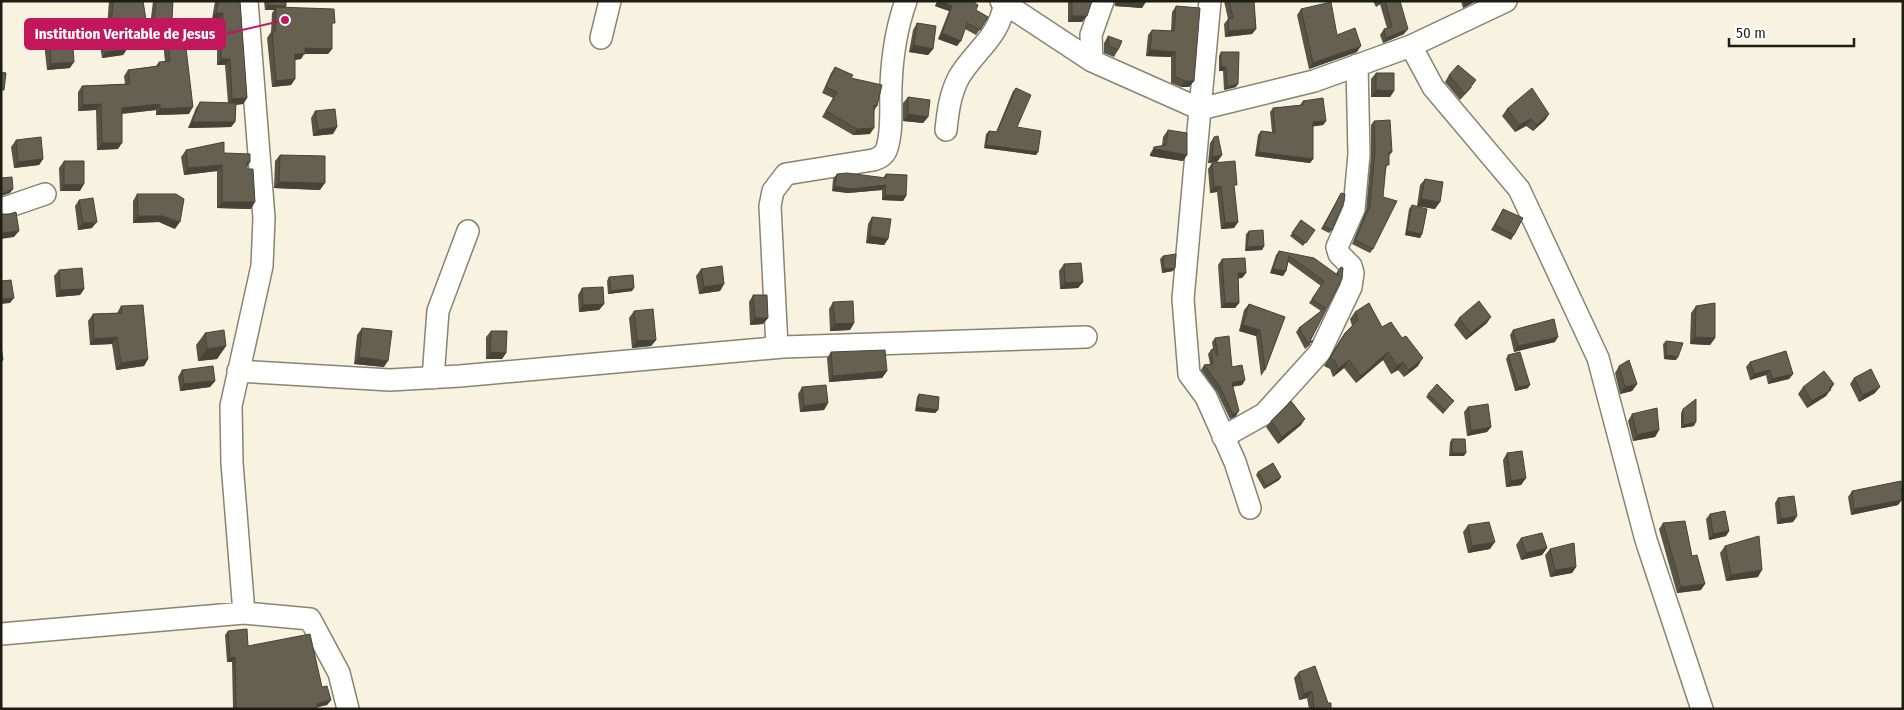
<svg xmlns="http://www.w3.org/2000/svg" width="1904" height="710" font-family="'Fira Sans Condensed',sans-serif">
	<rect width="100%" height="100%" fill="#f8f3e0"/>
	<g fill="none" stroke-linecap="round" stroke-linejoin="round">
		<g stroke="#888372" stroke-width="24">
			<path id="minor" d="M1001,1L1092,61L1200,109L1210,1
				M601,38L610,1
				M1411,46L1433,87L1519,189L1598,358L1646,540L1702,709
				M1092,61L1091,35L1103,1
				M946,130C948,111 950,94 959,77C976,49 1000,37 1005,1
				M1,209L45,194
				M777,347L770,206L773,191L786,174L873,160C880,158 885,155 887,148C893,129 890,106 891,86C892,56 896,29 906,1
				M238,371L390,380L460,376L783,347L1086,337
				M433,378L438,311L468,231
				M1223,437L1264,414L1320,352L1351,287L1353,273L1351,266L1339,254L1337,247L1354,209L1359,154L1357,65
				M1250,508L1235,462L1206,397L1189,374L1183,299L1200,109L1314,81L1411,46L1506,1
				M244,613L310,619L339,673L348,709
				M1,634L244,613L232,463L231,406L262,266L264,218L247,1"/>
		</g>
		<use href="#minor" stroke="#fff" stroke-width="21"/>
	</g>
	<path fill="#575345" d="M109,1H143L146,20L141,26H123L127,49L123,55L102,58L98,34L102,28L107,27Z
		M153,1H173L172,20L169,24L189,114L156,115V110L122,114L118,149L97,150L96,110L78,111V92L82,86L125,84L124,76L128,70L156,66L159,62H165L162,31L166,26H150Z
		M215,1H240L247,98L243,104L236,105L235,122L231,127L188,128L196,108L200,102L228,103L225,65H217V47L219,43V19H212Z
		M264,1H286V6L285,8L332,27V49L328,54H304L301,59L295,60V79L291,85L272,87L267,38L271,32L272,13L274,10H265Z
		M937,1H972L976,10L988,17L976,35L965,29L957,46L938,39L949,11L935,6Z
		M1068,1H1092L1082,22H1068Z
		M1114,1H1146L1142,8L1115,6Z
		M1224,1H1256L1254,4L1256,29L1252,34L1225,37L1224,24L1228,19Z
		M1373,1H1400L1404,34L1383,43L1380,35L1384,29L1387,28L1380,4L1376,7Z
		M1461,1H1476L1463,8Z
		M1176,6L1194,81L1189,87H1181L1171,83V57L1146,56L1148,35L1152,30L1171,31L1172,12Z
		M1301,9L1337,35L1357,52L1309,69L1297,15Z
		M917,23L933,49L928,55L909,52L913,30Z
		M1108,36L1118,50L1114,57L1104,53V43Z
		M49,37L70,68L47,70L44,43Z
		M1221,52L1236,87L1224,90L1223,71H1219V56Z
		M835,67L851,78L877,106L874,111L870,134L853,135L822,117L833,98L822,93L831,73Z
		M1376,73L1394,91L1390,97H1371V79Z
		M1449,75L1472,87L1460,100L1445,82Z
		M1016,88L1017,127L1038,152L1036,155L984,148L986,134L989,131L996,132L1013,91Z
		M908,97L928,117L923,123L903,121V103Z
		M1303,101L1326,121L1323,125L1313,126V159L1310,163L1255,156L1258,135L1261,131L1272,132L1270,112L1273,108L1300,105Z
		M1507,109L1549,114L1545,120L1533,131L1526,126L1515,132L1502,116Z
		M315,111L337,127L333,134L313,136L311,118Z
		M1374,121L1392,152L1389,156L1386,169L1373,249L1370,253L1352,244L1366,210L1371,155V125Z
		M1168,130L1187,155L1183,161L1150,156V154L1154,147L1162,146L1163,137Z
		M1214,137L1222,155L1217,162L1208,163L1210,143Z
		M16,140L43,159L39,165L14,168L11,147Z
		M186,150L224,153L250,162L247,167L251,209L217,208V171L184,175L181,157Z
		M280,155L320,190L274,188L275,161Z
		M64,161L80,191H60L59,168Z
		M1212,163L1238,222L1234,228L1221,229L1217,192L1210,193L1208,169Z
		M837,174L883,178L886,174L906,196L903,201L882,200V190L848,193L832,191L833,179Z
		M1425,179L1435,209L1417,206L1420,185Z
		M1341,193L1332,230L1329,233L1321,229Z
		M137,194L175,229L159,222L133,223V201Z
		M79,200L92,228L78,230L75,206Z
		M1412,205L1422,234L1420,238L1405,235L1409,209Z
		M1503,209L1514,235L1511,240L1491,230Z
		M872,217L888,239L884,245L866,243L868,224Z
		M1301,220L1315,230L1303,246L1290,236Z
		M1249,231L1264,246L1262,250L1245,251L1246,234Z
		M1279,251L1336,274L1341,267L1343,268L1310,341V345L1305,349L1296,332L1299,328L1321,311L1309,303L1321,286L1288,262L1286,271L1283,276L1270,273L1276,255Z
		M1163,256L1173,271L1162,273L1160,259Z
		M1222,259L1246,273L1242,278H1238L1239,303L1235,308H1221L1218,265Z
		M1064,264L1083,282L1078,288L1060,289L1059,271Z
		M701,269L724,284L720,291L699,294L696,276Z
		M59,270L84,289L80,295L56,297L54,276Z
		M609,277L632,291L608,294L607,281Z
		M582,288L604,304L599,310L579,312L578,295Z
		M753,295L768,318L763,324L750,325L749,302Z
		M833,302L854,323L850,330L830,331L829,309Z
		M1249,304L1285,317L1265,370L1261,376L1256,336L1239,331L1244,310Z
		M121,306L148,359L144,366L116,370L112,344L90,345L88,321L93,314L117,313Z
		M1696,306L1715,338L1710,345L1690,344L1691,313Z
		M634,311L656,340L651,346L632,348L629,318Z
		M1355,312L1382,327L1418,366L1404,377L1398,370L1391,374L1383,360L1356,383L1344,368L1333,377L1330,369L1324,366L1340,340L1345,333L1352,326L1350,319Z
		M1459,318L1487,323L1466,340L1454,325Z
		M362,328L384,367L354,364L357,335Z
		M1513,330L1555,342L1514,352L1510,335Z
		M491,331L506,353L502,359H486V337Z
		M205,333L226,346L217,359L198,361L196,345Z
		M1215,338L1232,367L1245,380L1242,385L1232,387L1236,416L1230,419L1217,392L1201,370L1204,365L1210,364L1208,354L1211,350L1213,349L1212,342Z
		M1666,341L1676,360L1664,359L1663,344Z
		M831,352L887,371L882,378L829,382L827,358Z
		M1508,355L1528,388L1515,391L1506,359Z
		M1750,362L1793,374L1789,379L1768,384L1766,375L1750,380L1746,367Z
		M1619,366L1637,384L1632,391L1620,394L1615,373Z
		M182,370L215,381L210,387L180,391L178,377Z
		M1854,378L1875,393L1859,402L1850,384Z
		M1834,384L1826,396L1807,408L1798,394L1803,387Z
		M802,387L828,403L824,410L800,412L798,394Z
		M919,394L938,410L935,413L915,411L917,397Z
		M1428,394L1454,401L1443,414L1426,397Z
		M1468,407L1491,427L1487,432L1467,436L1464,412Z
		M1683,409L1694,426L1681,428V413Z
		M1632,414L1659,430L1655,437L1633,441L1628,421Z
		M1271,421L1301,425L1278,444L1266,427Z
		M1452,439L1464,456H1449L1450,442Z
		M1507,453L1526,478L1521,485L1506,487L1503,460Z
		M1258,472L1281,477L1279,480L1264,489L1256,475Z
		M1852,491L1898,505L1851,515L1848,497Z
		M1778,498L1797,516L1793,522L1777,524L1775,503Z
		M1710,514L1729,531L1726,536L1709,540L1706,519Z
		M1663,523L1692,556L1701,590L1677,593L1659,529Z
		M1468,525L1490,549L1468,553L1463,532Z
		M1521,538L1547,548L1542,555L1521,560L1516,545Z
		M1725,546L1758,577L1726,581L1720,553Z
		M1550,549L1576,567L1572,573L1550,577L1545,555Z
		M228,631L248,646L322,687L331,700L327,705L317,707V709H233L232,662H227L225,635Z
		M1299,672L1331,709H1309L1307,698L1299,700L1294,678Z"/>
	<path fill="#474338" d="M938,1H941L952,6L949,11L935,6Z
		M1118,1H1135L1146,2L1142,8L1115,6Z
		M1379,1H1382L1380,4L1376,7Z
		M1472,1H1476L1463,8L1465,4Z
		M268,5L286,6L283,10L276,7L274,10H265Z
		M216,13H223L219,19H212Z
		M1072,16H1087L1082,22H1068Z
		M122,20H146L141,26H118Z
		M154,20H172L168,26L166,25V26H150Z
		M1256,29L1252,34L1225,37L1229,31Z
		M1408,29L1404,34L1383,43L1386,38Z
		M942,33L961,41L957,46L938,39Z
		M914,45L933,49L928,55L909,52Z
		M1361,46L1357,52L1309,69L1313,63Z
		M305,48L332,49L328,54H304L301,59L291,60L295,54Z
		M127,49L123,55L102,58L106,52Z
		M1150,50L1175,52L1171,57L1146,56Z
		M221,59H230L225,65H217Z
		M74,62L70,68L47,70L51,64Z
		M1221,67H1226L1223,71H1219Z
		M295,79L291,85L272,87L276,81Z
		M1185,81H1194L1189,87H1181Z
		M1238,84L1236,87L1224,90L1227,87Z
		M1376,90L1394,91L1390,97H1371Z
		M247,98L243,104L228,105L232,99Z
		M101,104L96,110L78,111L83,105Z
		M160,104L156,110L117,114L122,108Z
		M193,107L189,114L156,115L160,109Z
		M908,114L928,117L923,123L903,121Z
		M1549,114L1545,120L1533,131L1537,125Z
		M1531,119L1526,126L1515,132L1519,125Z
		M1326,121L1323,125L1310,127L1313,122Z
		M192,122H235L231,127L188,128Z
		M337,127L333,134L313,136L318,130Z
		M874,128L870,134L853,135L857,129Z
		M102,143H122L118,149L97,150Z
		M986,145L1038,152L1036,155L984,148Z
		M1154,149L1187,155L1183,161L1150,156Z
		M1258,152L1313,159L1310,163L1255,156Z
		M1222,155L1217,162L1208,163L1212,157Z
		M43,159L39,165L14,168L18,162Z
		M222,165L217,171L184,175L188,168Z
		M279,182L325,183L320,190L274,188Z
		M84,184L80,191H60L64,185Z
		M886,185L882,190L848,193L832,191L835,186Z
		M1221,186L1217,192L1210,193L1214,187Z
		M13,189L10,193L1,196V194Z
		M885,195L906,196L903,201L882,200Z
		M1421,199L1440,202L1435,209L1417,206Z
		M222,202H255L251,209L217,208Z
		M138,216H163L180,222L175,229L159,222L133,223Z
		M97,222L92,228L78,230L83,223Z
		M1238,222L1234,228L1221,229L1225,223Z
		M19,231L14,237L1,239V233Z
		M1407,231L1422,234L1420,238L1405,235Z
		M870,236L888,239L884,245L866,243Z
		M1264,246L1262,250L1245,251L1247,247Z
		M1175,268L1173,271L1162,273L1164,269Z
		M1273,269L1286,271L1283,276L1270,273Z
		M1238,273H1246L1242,278L1235,279Z
		M1083,282L1078,288L1060,289L1065,283Z
		M724,284L720,291L699,294L704,287Z
		M634,288L632,291L608,294L611,291Z
		M84,289L80,295L56,297L60,290Z
		M14,298L10,303L1,304V299Z
		M1225,303H1239L1235,308H1221Z
		M604,304L599,310L579,312L583,305Z
		M1491,317L1487,323L1466,340L1471,333Z
		M755,318H768L763,324L750,325Z
		M854,323L850,330L830,331L835,324Z
		M1243,325L1260,330L1256,336L1239,331Z
		M117,337L112,344L90,345L94,339Z
		M1558,337L1555,342L1514,352L1518,346Z
		M1695,337L1715,338L1710,345L1690,344Z
		M656,340L651,346L632,348L637,341Z
		M226,346L217,359L198,361L207,349Z
		M490,352L506,353L502,359H486Z
		M1388,352L1383,360L1356,383L1361,376Z
		M1666,355L1678,357L1676,360L1664,359Z
		M359,357L388,361L384,367L354,364Z
		M1423,358L1418,366L1404,377L1409,370Z
		M148,359L144,366L116,370L121,363Z
		M1349,360L1344,368L1333,377L1338,369Z
		M1403,362L1398,370L1391,374L1397,366Z
		M1770,370L1766,375L1750,380L1754,374Z
		M887,371L882,378L829,382L833,376Z
		M1793,374L1789,379L1768,384L1772,379Z
		M1245,380L1242,385L1228,387L1232,383Z
		M215,381L210,387L180,391L184,384Z
		M1637,384L1632,391L1620,394L1625,387Z
		M1834,384L1826,396L1807,408L1812,401Z
		M1530,385L1528,388L1515,391L1518,387Z
		M1880,387L1875,393L1859,402L1863,395Z
		M828,403L824,410L800,412L804,406Z
		M917,407L938,410L935,413L915,411Z
		M1239,411L1236,416L1230,419L1233,415Z
		M1305,419L1301,425L1278,444L1282,437Z
		M1696,422L1694,426L1681,428L1683,425Z
		M1491,427L1487,432L1467,436L1471,431Z
		M1659,430L1655,437L1633,441L1637,435Z
		M1452,453H1466L1464,456H1449Z
		M1281,477L1279,480L1264,489L1266,486Z
		M1526,478L1521,485L1506,487L1511,481Z
		M1902,500L1898,505L1851,515L1854,509Z
		M1797,516L1793,522L1777,524L1781,519Z
		M1729,531L1726,536L1709,540L1713,534Z
		M1495,542L1490,549L1468,553L1472,546Z
		M1547,548L1542,555L1521,560L1526,553Z
		M1576,567L1572,573L1550,577L1555,570Z
		M1762,570L1758,577L1726,581L1731,575Z
		M1705,584L1701,590L1677,593L1681,587Z
		M235,657L232,662H227L230,658Z
		M1312,691L1307,698L1299,700L1304,694Z
		M331,700L327,705L314,708L317,704Z"/>
	<path fill="#656050" stroke="#474338" d="M113,1H143L146,20H122L127,49L106,52L102,28L111,26Z
		M156,1H173L172,20H154Z
		M218,1H240L247,98L232,99L230,59H221V41H224L223,13H216Z
		M267,1H286V6L268,5Z
		M941,1H972L978,5L976,10L988,17L980,30L967,23L961,41L942,33L952,6Z
		M1072,1H1092L1087,16H1072Z
		M1229,1H1254L1256,29L1229,31L1228,19L1233,18Z
		M1385,1H1400L1408,29L1386,38L1384,29L1392,27Z
		M1464,1H1472L1465,4Z
		M1331,2L1337,35L1355,28L1361,46L1313,63L1301,9Z
		M1176,6L1200,8L1194,81H1185L1175,77V52L1150,50L1152,30L1174,31Z
		M276,7L334,9L335,23H332V49L305,48V54H295V79L276,81L272,32H275Z
		M183,23L193,107L160,109V104L122,108V143H102L101,104L83,105L82,86L130,84L128,70L159,66V62L170,61L166,25Z
		M917,23L936,26L933,49L914,45Z
		M72,34L74,62L51,64L49,37Z
		M1108,36L1122,41L1118,50L1109,46Z
		M1221,52H1239L1238,84L1227,87L1226,67H1221Z
		M1458,65L1476,80L1465,94L1449,75Z
		M835,67L853,75L851,78L882,85L877,106L874,105V128L857,129L826,111L837,92L826,87Z
		M1,72L6,73L4,90H1Z
		M1376,73H1394V91L1376,90Z
		M1016,88L1031,95L1017,127L1041,131L1038,152L986,145L989,131L997,132Z
		M1532,88L1549,114L1537,125L1531,119L1519,125L1507,109Z
		M908,97L930,100L928,117L908,114Z
		M1323,98L1326,121L1313,122V159L1258,152L1261,131L1275,133L1273,108L1303,105V101Z
		M200,102L236,103L235,122H192Z
		M335,109L337,127L318,130L315,111Z
		M1390,120L1392,152H1389V165H1386L1383,197L1397,201L1373,249L1355,240L1370,206L1375,151L1374,121Z
		M1168,130L1187,133V155L1154,149V147L1166,145Z
		M1218,136L1222,155L1212,157L1214,137Z
		M41,137L43,159L18,162L16,140Z
		M224,142V153L250,154V162H247V169H253L255,202H222V165L188,168L186,150Z
		M280,155L325,156V183L279,182Z
		M64,161H84V184L64,185Z
		M1235,161L1237,185H1234L1238,222L1225,223L1221,186L1214,187L1212,163Z
		M847,173L886,178V174L907,175L906,196L885,195L886,185L851,189L835,186L837,174Z
		M12,177L13,189L1,194V178Z
		M1425,179L1443,182L1440,202L1421,199Z
		M1341,193L1345,194L1344,202L1332,230L1324,226Z
		M137,194H176L184,199L180,222L163,216H138Z
		M93,198L97,222L83,223L79,200Z
		M1412,205L1427,209L1422,234L1407,231Z
		M1503,209L1523,218L1514,235L1495,225Z
		M16,212L19,231L1,233V214H9Z
		M872,217L891,219L888,239L870,236Z
		M1301,220L1315,230L1306,243L1292,233Z
		M1263,230L1264,246L1247,247L1249,231Z
		M1279,251L1314,258L1339,276L1337,273L1341,267L1343,268L1342,279L1310,341H1313L1308,344L1299,328L1325,308L1312,299L1324,281L1289,256L1286,271L1273,269Z
		M1176,254L1175,268L1164,269L1163,256Z
		M1245,258L1246,273H1238L1239,303H1225L1222,259Z
		M1081,263L1083,282L1065,283L1064,264Z
		M722,266L724,284L704,287L701,269Z
		M82,268L84,289L60,290L59,270Z
		M633,275L634,288L611,291L609,277Z
		M11,280L14,298L1,299V281Z
		M603,287L604,304L583,305L582,288Z
		M753,295H767L768,318H755Z
		M853,301L854,323L835,324L833,302Z
		M1479,301L1491,317L1471,333L1459,318Z
		M1369,303L1382,327L1391,322L1402,338L1406,336L1423,358L1409,370L1403,362L1397,366L1388,352L1361,376L1349,360L1338,369L1335,361L1330,358L1345,333L1358,320L1355,312Z
		M1715,303V338L1695,337L1696,306Z
		M1249,304L1285,317L1265,370L1260,330L1243,325Z
		M143,305L148,359L121,363L117,337L94,339L93,314L122,313L121,306Z
		M653,309L656,340L637,341L634,311Z
		M1554,319L1558,337L1518,346L1513,330Z
		M362,328L392,331L388,361L359,357Z
		M224,330L226,346L207,349L205,333Z
		M491,331H507L506,353L490,352Z
		M1229,336L1232,367L1242,365L1245,380L1232,383L1239,411L1233,415L1220,387L1204,365L1213,364L1211,350L1213,349L1218,356L1215,338Z
		M1666,341L1683,343L1678,357L1666,355Z
		M1,346L3,360L1,361Z
		M885,350L887,371L833,376L831,352Z
		M1786,351L1793,374L1772,379L1770,370L1754,374L1750,362Z
		M1520,352L1530,385L1518,387L1508,355Z
		M1629,360L1637,384L1625,387L1619,366Z
		M213,366L215,381L184,384L182,370Z
		M1871,369L1880,387L1863,395L1854,378Z
		M1824,371L1834,384L1829,388L1831,390L1812,401L1803,387Z
		M1437,384L1454,401L1445,410L1428,394Z
		M826,385L828,403L804,406L802,387Z
		M919,394L939,397L938,410L917,407Z
		M1696,399V422L1683,425V409Z
		M1291,401L1305,419L1282,437L1271,421Z
		M1488,404L1491,427L1471,431L1468,407Z
		M1657,408L1659,430L1637,435L1632,414Z
		M1452,439H1465L1466,453H1452Z
		M1522,451L1526,478L1511,481L1507,453Z
		M1273,463L1281,477L1266,486L1258,472Z
		M1901,481L1902,500L1854,509L1852,491Z
		M1794,496L1797,516L1781,519L1778,498Z
		M1725,511L1729,531L1713,534L1710,514Z
		M1685,521L1692,556L1697,555L1705,584L1681,587L1663,523Z
		M1489,522L1495,542L1472,546L1468,525Z
		M1542,533L1547,548L1526,553L1521,538Z
		M1759,536L1762,570L1731,575L1725,546Z
		M1574,543L1576,567L1555,570L1550,549Z
		M247,629L248,646L310,634L322,687L327,686L331,700L317,704V709H236L235,657L230,658L228,631Z
		M1315,666L1328,703H1331V709H1314L1312,691L1304,694L1299,672Z"/>
	<path fill="none" stroke="#c2185b" stroke-width="2" d="M285 20L225 34"/>
	<circle fill="#c2185b" stroke="#fff" stroke-width="2" cx="285" cy="20" r="5"/>
	<rect fill="#c2185b" stroke="#c2185b" stroke-width="2" x="25" y="19" width="200" height="30" rx="5"/>
	<g font-size="15" text-anchor="middle" font-weight="bold" fill="#fff">
		<text x="125" y="39">Institution Veritable de Jesus</text>
	</g>
	<rect width="1904" height="710" fill="none" stroke="#1e1c15" stroke-width="5"/>
	<path d="M1729 38v8h125v-8" fill="none" stroke="#1e1c15" stroke-width="2.5"/>
	<text x="1736" y="38" font-size="15" fill="#1e1c15" stroke="#ffffff" stroke-width="4" paint-order="stroke">50 m</text>
</svg>
